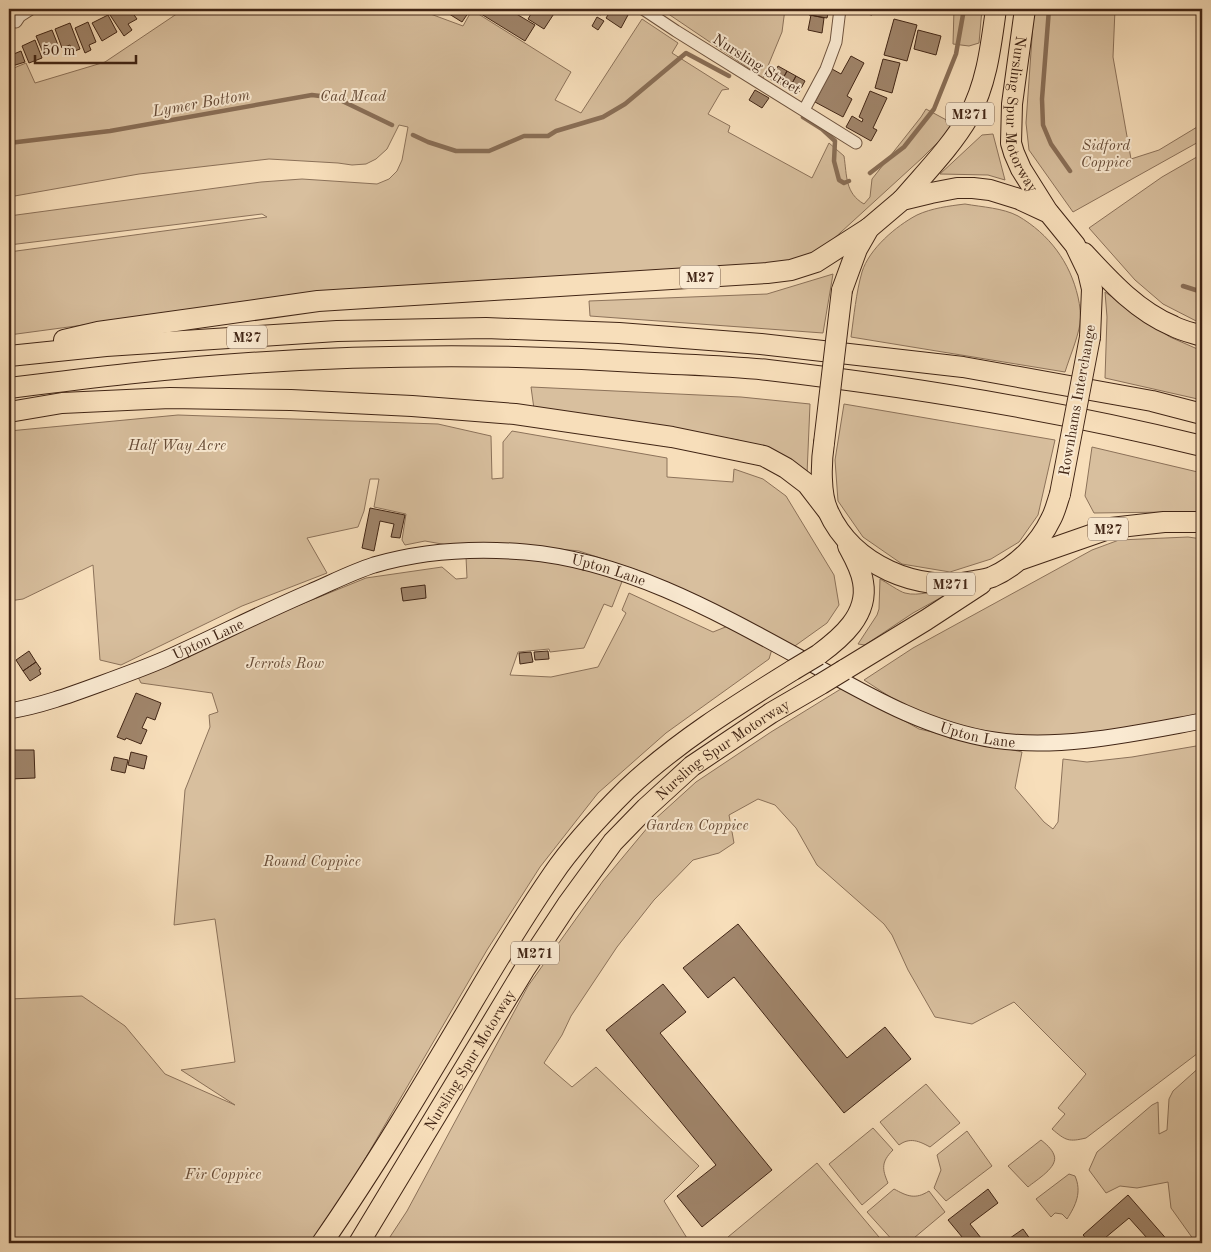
<svg xmlns="http://www.w3.org/2000/svg" width="1211" height="1252" font-family="'Old Standard TT',serif">
	<rect width="100%" height="100%" fill="#f7deba"/>
	<filter id="stains"><feTurbulence type="fractalNoise" baseFrequency=".004" numOctaves="4"/><feColorMatrix values="0 0 0 0 .2 0 0 0 0 .09 0 0 0 0 .02 0 0 0 .5 -.17"/></filter>
	<radialGradient id="worn" r=".72"><stop offset=".6" stop-color="#630" stop-opacity="0"/><stop offset="1" stop-color="#630" stop-opacity=".3"/></radialGradient>
	<path fill="#d8bf9e" stroke="#8c725a" d="M184,9H417L463,26L472,10L571,72L555,100L581,113L642,19L678,43L672,53L729,89L722,90L708,114L730,126L728,132L812,178L829,143L844,156C847,176 845,193 864,204L870,197L872,179L921,117L926,109L952,123L943,137L922,158L829,243L814,252L788,262L579,275L106,322L9,335V252L267,217L262,214L9,245V216L261,182L302,179L377,184L389,179L397,171L402,160L408,127L399,125L387,149L376,159L366,164L352,165L338,163L269,159L139,174L9,197V70L26,63L35,83L105,62Z
		M661,9H785L782,32L763,78Z
		M954,9H982L979,43L969,46L953,44Z
		M1034,9H1115L1113,57L1131,159L1159,150L1202,124V140L1073,212L1029,150L1026,123Z
		M993,134L1005,180L988,175L940,174L982,135Z
		M1202,154V324L1163,304L1135,280L1089,228L1162,177Z
		M965,204C982,207 1003,208 1018,216C1049,234 1070,262 1078,297C1080,305 1081,316 1080,324C1077,340 1070,356 1065,372L851,337C854,316 856,293 862,272C869,249 896,226 917,215C932,208 949,206 965,204Z
		M833,274L823,333L590,316L589,301L767,294Z
		M1105,292L1170,337L1202,351V400L1105,378L1107,317Z
		M531,387L741,397L810,404L807,474L738,440L534,409Z
		M844,404L1055,440L1038,515L1019,542L991,559L950,572L902,564L863,537L838,501L835,460Z
		M178,415L438,424L491,436L492,479L503,478V442L512,431L667,458V477L733,482L734,469L763,479L786,496L834,575L839,605L827,623L792,648L646,573L579,551L511,544L453,546L425,541L405,545L402,540L406,514L374,507L379,479H370L364,511L358,527L307,538L327,573L242,606L121,665L100,660L93,565L23,599L9,601V431Z
		M1092,447L1202,473V517L1172,512L1094,513L1085,496Z
		M1188,537L1202,539V716C1143,725 1084,738 1024,736C987,735 948,723 914,709C896,702 880,690 864,680L913,648L1092,550L1119,540Z
		M466,557H505L567,564L623,579L612,607L604,604L584,648L550,652L549,649L518,652L510,675L551,677L598,667L626,613L622,610L629,593L713,632L728,626L772,649L769,659L666,733L598,793L540,867L487,950L330,1219L312,1243H9V999L82,996L125,1026L165,1074L235,1105L181,1070L235,1062L215,919L174,925L185,790L210,727L209,715L218,712L212,693L141,683L137,675L233,632L366,578L442,567L456,579L467,578Z
		M880,579C886,582 900,592 905,593C919,597 934,589 949,593L913,613L865,645L858,644L877,615L879,609Z
		M844,687L919,729L1022,752L1015,788L1044,822L1053,829L1058,822L1063,759L1087,762L1132,757L1202,745V1050L1086,1138C1069,1142 1066,1141 1052,1129L1065,1114L1058,1108L1086,1074L1014,1002L972,1024L935,1017L908,970L892,935L884,924L817,865L796,828L775,805L758,799L729,815L734,843L719,853L693,860L654,900L617,947L571,1016L562,1035L544,1063L572,1087L596,1067L699,1166L664,1201L690,1243H386L407,1211L528,986L603,881L653,821L696,782L771,732Z
		M1202,1065V1243H1196L1171,1208L1168,1182L1137,1188L1120,1186L1106,1193L1089,1170L1097,1152L1152,1105L1158,1102L1159,1134L1167,1130L1169,1099L1173,1091Z
		M926,1084L960,1123L930,1147C919,1141 910,1137 899,1145L880,1122Z
		M873,1128L893,1150C881,1162 882,1169 888,1183L862,1205L829,1164Z
		M967,1131L992,1166L946,1201L934,1188L941,1170L937,1155Z
		M1041,1140C1046,1144 1052,1149 1054,1155C1059,1167 1036,1180 1028,1187L1008,1166Z
		M817,1163L884,1243H734L728,1237Z
		M1069,1174L1075,1176C1082,1192 1076,1205 1067,1219L1062,1214L1055,1213L1051,1217L1036,1199Z
		M894,1189C907,1196 915,1200 929,1191L945,1212L908,1243H895L867,1212Z"/>
	<g fill="none" stroke-linecap="round" stroke-linejoin="round">
		<path stroke="#896e56" stroke-width="4.5" d="M1049,9L1042,99L1043,125L1051,144L1070,171
			M803,117L822,129L835,141L834,161L839,180L844,183L849,181
			M413,135L428,142L456,151H489L524,136H548L556,131L603,117L625,104L686,53L729,76
			M9,143L110,131L312,95L336,98L392,125
			M870,173L904,147L934,109L956,54L964,9
			M1183,286L1202,292"/>
	</g>
	<path fill="#a0856b" stroke="#412515" d="M114,9H130L137,19L128,24L132,30L124,36L108,12Z
		M448,9H471L462,22L446,12Z
		M473,9H508L535,25L525,41Z
		M534,9H557L544,29L528,19Z
		M591,9H605L601,15Z
		M612,9H618L628,15L621,28L606,18Z
		M810,9H829L827,18L809,15Z
		M862,9H873L872,15L861,13Z
		M108,15L117,32L102,41L92,23Z
		M811,15L824,18L822,33L808,30Z
		M597,17L604,21L598,30L592,26Z
		M894,19L917,25L907,61L884,55Z
		M88,22L96,42L89,45L91,50L85,53L75,28Z
		M70,23L80,49L72,52L70,45L62,48L55,29Z
		M52,30L60,50L44,55L36,36Z
		M918,30L941,36L936,55L914,49Z
		M35,40L42,58L29,63L22,46Z
		M21,51L25,62L9,67V56Z
		M851,56L864,63L847,96L852,99L843,117L815,102L832,69L841,74Z
		M883,59L900,63L892,93L875,88Z
		M778,66L787,71L780,84L771,80Z
		M787,71L796,76L789,89L780,84Z
		M796,76L805,81L798,94L789,89Z
		M755,90L769,98L762,108L749,100Z
		M870,91L887,98L873,128L877,130L871,141L846,127L852,116L862,122L863,119L859,117Z
		M370,508L405,515L400,538L391,537L394,524L380,521L374,551L362,548Z
		M425,585L426,598L403,601L401,588Z
		M29,651L36,662L23,671L16,660Z
		M548,651L549,659L535,660L534,652Z
		M531,652L533,662L520,664L519,653Z
		M36,662L41,669L39,670L41,674L30,681L23,671Z
		M136,693L161,703L155,720L147,717L142,728L147,730L141,744L126,738L125,740L117,737Z
		M9,750H34L35,778L9,779Z
		M131,752L147,756L144,769L128,765Z
		M114,757L128,760L125,773L111,770Z
		M738,924L847,1058L885,1027L911,1059L844,1113L734,977L708,998L683,968Z
		M663,984L686,1012L660,1033L772,1170L702,1227L677,1196L716,1165L606,1030Z
		M988,1189L998,1203L970,1224L985,1243H967L948,1220Z
		M1128,1195L1170,1243H1141L1147,1238L1129,1218L1099,1243H1090L1083,1235Z
		M1023,1229L1033,1243H1003Z"/>
	<g fill="none" stroke-linecap="round" stroke-linejoin="round">
		<g stroke="#6e533e" stroke-width="13">
			<path id="street" d="M643,9L676,31L856,143
				M16,22L20,16L31,9
				M804,110L826,69L836,42L840,9"/>
		</g>
		<g stroke="#412515" stroke-width="17">
			<g id="secondary">
				<path id="s1" d="M9,711C40,706 70,695 100,684C122,676 144,668 165,659C214,637 261,613 310,592C331,583 352,572 374,565C422,551 476,548 525,552C631,561 727,618 819,668C875,699 930,730 994,740C1061,750 1136,733 1202,721"/>
			</g>
		</g>
		<g stroke="#412515" stroke-width="22">
			<g id="highway">
				<path id="s2" d="M1025,9L1012,104L1011,143L1014,153L1021,169L1048,212"/>
				<path d="M902,200C925,173 951,147 969,116C987,83 991,45 996,9"/>
				<path d="M1084,253C1110,281 1137,311 1173,326C1182,331 1193,333 1202,336"/>
				<path d="M842,290L857,249L869,228L902,200L931,193L957,188H973L990,190L1019,199L1049,213L1075,245L1088,272L1092,289L1090,337"/>
				<path d="M64,340L98,332L318,301L767,273L791,270L816,262L869,228"/>
				<path d="M9,356L106,346L337,331L486,328L619,333L761,344L963,367L1152,401L1202,414"/>
				<path d="M9,388C89,378 169,368 249,363C384,354 519,354 654,363C692,365 730,366 768,370C914,387 1060,411 1202,446"/>
				<path d="M9,412L62,403L170,398L291,400L412,406L515,414L672,437L764,456L786,468L807,484L827,510"/>
				<path d="M824,443C821,462 820,494 828,511C852,565 918,593 974,581C980,580 987,579 992,577C1017,566 1039,544 1051,519C1055,512 1057,503 1060,494"/>
				<path d="M1022,559L1111,528L1164,522H1202"/>
				<path d="M818,655C841,638 869,615 863,582C861,569 854,557 848,546"/>
				<path d="M844,670L926,620L981,584"/>
				<path d="M322,1243C376,1165 424,1084 472,1003C498,959 524,916 553,874C573,844 601,815 627,789C677,742 735,706 793,670"/>
				<path id="s3" d="M359,1243L524,970L567,905L613,842L646,808L692,766L771,713L821,684"/>
			</g>
		</g>
		<use href="#street" stroke="#faead2" stroke-width="11"/>
		<use href="#secondary" stroke="#faead2" stroke-width="15"/>
		<use href="#highway" stroke="#f7deba" stroke-width="20"/>
		<g stroke="#412515" stroke-width="22" stroke-linecap="butt">
			<path id="highway-bridge" d="M824,443L842,290
				M1060,494L1090,337
				M793,670L818,655
				M821,684L844,670"/>
		</g>
		<use href="#highway-bridge" stroke="#f7deba" stroke-width="20"/>
	</g>
	<g text-anchor="middle" stroke-width="4" stroke-linejoin="round" paint-order="stroke">
		<g fill="#faead2" stroke="#78604e" stroke-width="1">
			<rect x="946" y="102.5" width="48" height="23" rx="4"/>
			<rect x="680" y="265.5" width="40" height="23" rx="4"/>
			<rect x="227" y="325.5" width="40" height="23" rx="4"/>
			<rect x="1088" y="517.5" width="40" height="23" rx="4"/>
			<rect x="927" y="572.5" width="48" height="23" rx="4"/>
			<rect x="511" y="941.5" width="48" height="23" rx="4"/>
		</g>
		<g font-size="14" font-weight="bold" fill="#412515">
			<text x="970" y="119">M271</text>
			<text x="700" y="282">M27</text>
			<text x="247" y="342">M27</text>
			<text x="1108" y="534">M27</text>
			<text x="951" y="589">M271</text>
			<text x="535" y="958">M271</text>
		</g>
		<g font-size="15" fill="#412515" stroke="#faead2">
			<text transform="translate(757 64) rotate(32)" y="5">Nursling Street</text>
			<text dy="5" stroke="none"><textPath href="#s2" startOffset="108">Nursling Spur Motorway</textPath></text>
			<text transform="translate(1077 400) rotate(-80)" y="5">Rownhams Interchange</text>
			<text dy="5" stroke="none"><textPath href="#s1" startOffset="632">Upton Lane</textPath></text>
			<text dy="5" stroke="none"><textPath href="#s1" startOffset="212">Upton Lane</textPath></text>
			<text dy="5" stroke="none"><textPath href="#s1" startOffset="1038">Upton Lane</textPath></text>
			<text dy="5" stroke="none"><textPath href="#s3" startOffset="619">Nursling Spur Motorway</textPath></text>
			<text dy="5" stroke="none"><textPath href="#s3" startOffset="214">Nursling Spur Motorway</textPath></text>
		</g>
		<g font-size="15" font-style="italic" fill="#674c37" stroke="#faead2">
			<text x="353" y="101">Cad Mead</text>
			<text x="1106" y="150">Sidford<tspan x="1106" dy="17">Coppice</tspan></text>
			<text x="177" y="450">Half Way Acre</text>
			<text x="285" y="668">Jerrots Row</text>
			<text x="697" y="830">Garden Coppice</text>
			<text x="312" y="866">Round Coppice</text>
			<text x="223" y="1179">Fir Coppice</text>
		</g>
		<g font-size="16" font-style="italic" fill="#654a36" stroke="#faead2">
			<text transform="translate(201 102) rotate(-10)" y="6">Lymer Bottom</text>
		</g>
	</g>
	<rect width="1211" height="1252" fill="none" stroke="#f7deba" stroke-width="30"/>
	<rect x="10" y="10" width="1191" height="1232" fill="none" stroke="#412515" stroke-width="2.5"/>
	<rect x="15" y="15" width="1181" height="1222" fill="none" stroke="#412515"/>
	<path d="M35 55v8h101v-8" fill="none" stroke="#412515" stroke-width="2.5"/>
	<text x="42" y="55" font-size="15" fill="#412515" stroke="#faead2" stroke-width="4" paint-order="stroke">50 m</text>
	<rect width="100%" height="100%" filter="url(#stains)"/>
	<rect width="100%" height="100%" fill="url(#worn)"/>
</svg>
